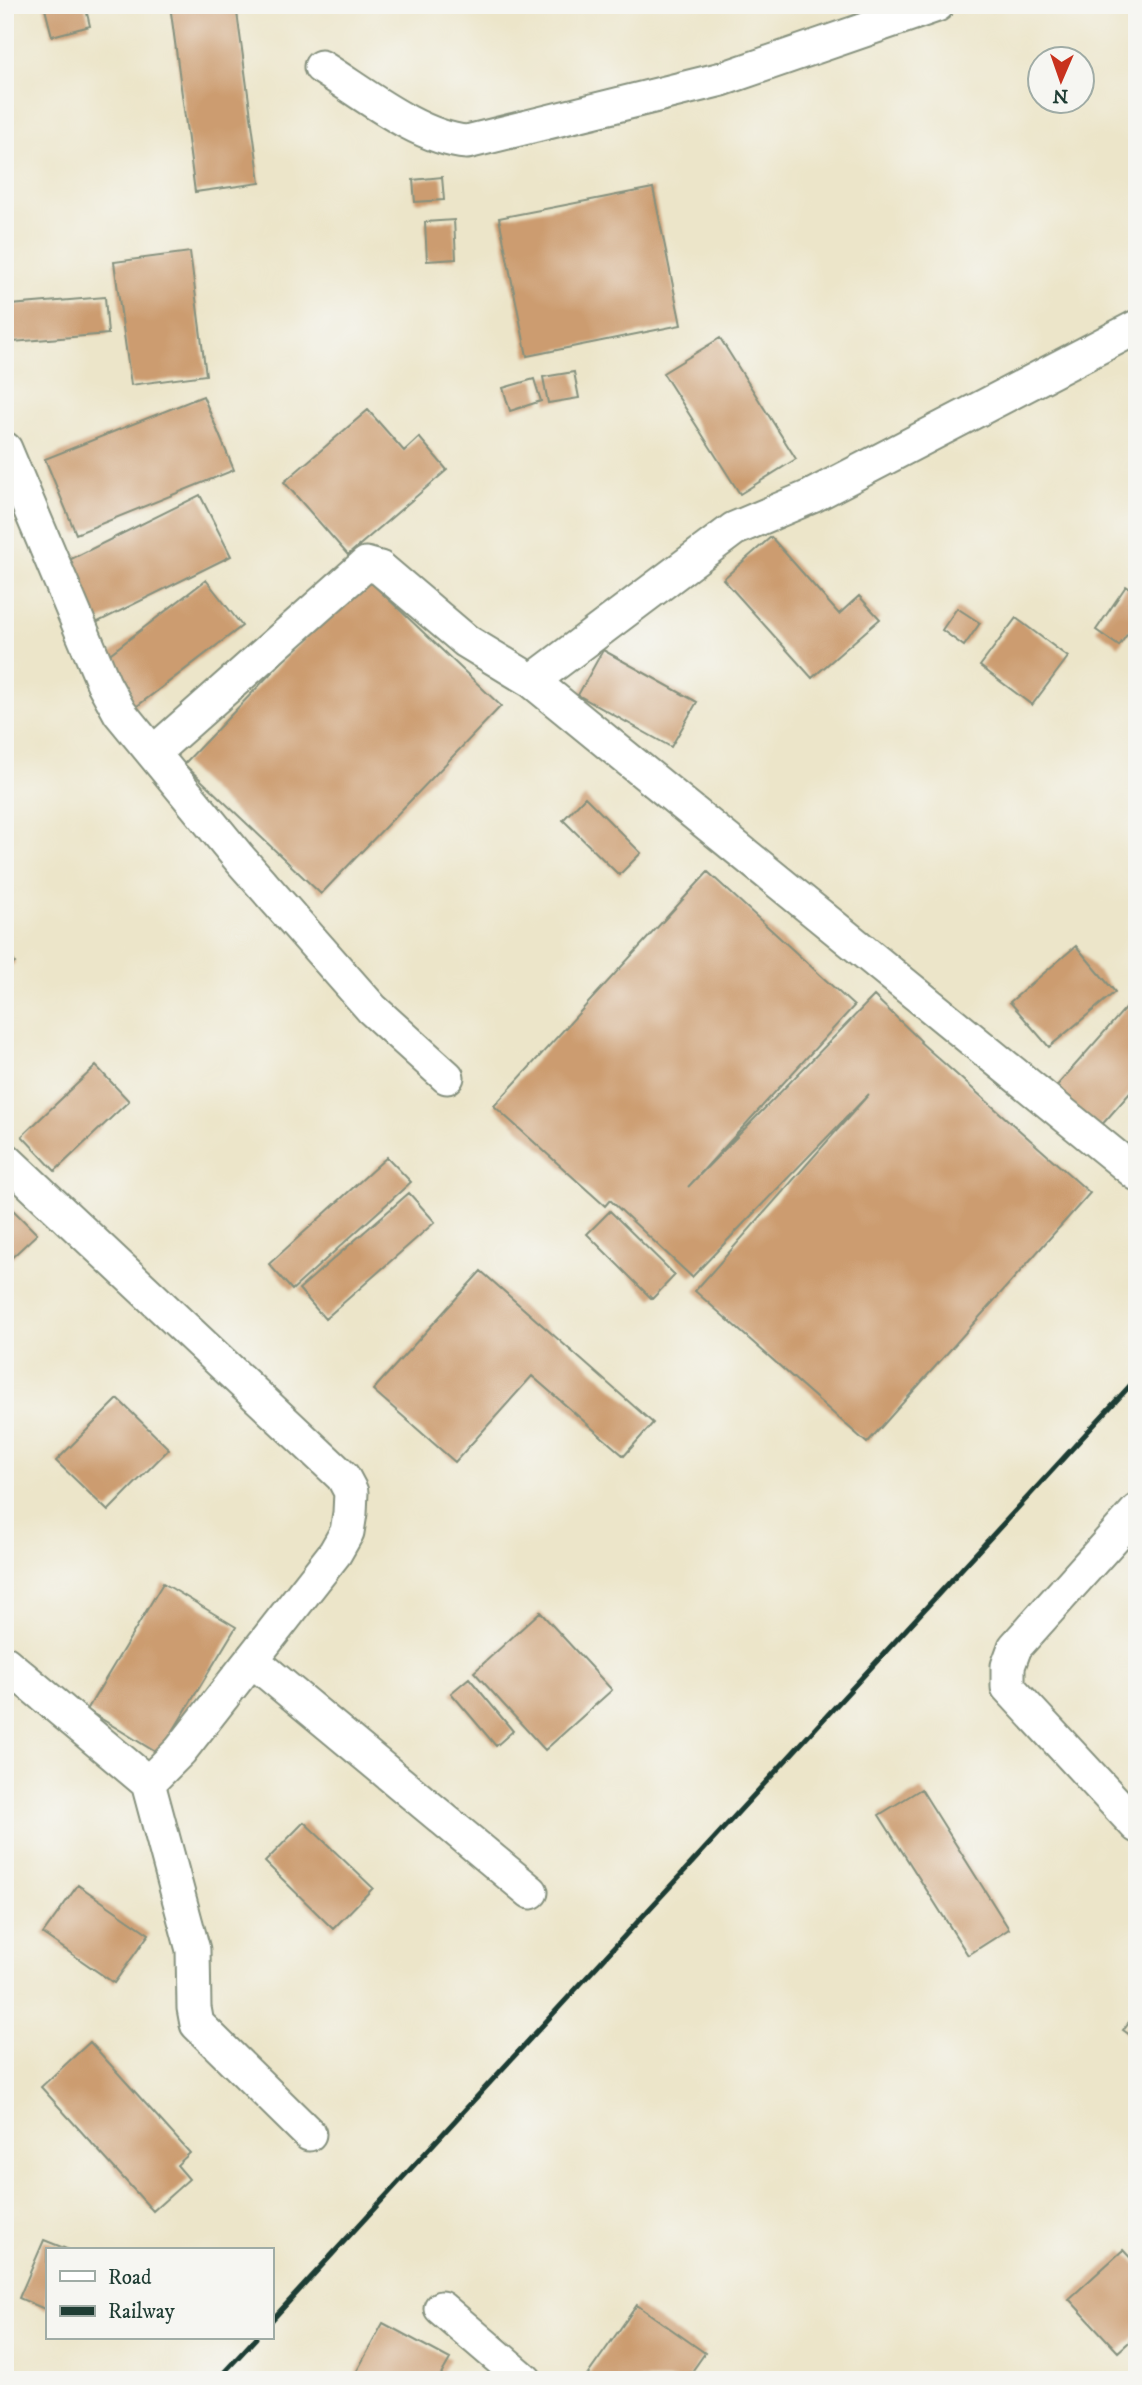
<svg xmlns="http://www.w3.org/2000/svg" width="1142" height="2385" font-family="'IM FELL DW Pica',serif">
	<rect width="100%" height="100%" fill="#f6f6f2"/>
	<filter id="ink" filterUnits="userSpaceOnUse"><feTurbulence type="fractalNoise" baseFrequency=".0143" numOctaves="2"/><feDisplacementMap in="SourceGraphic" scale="14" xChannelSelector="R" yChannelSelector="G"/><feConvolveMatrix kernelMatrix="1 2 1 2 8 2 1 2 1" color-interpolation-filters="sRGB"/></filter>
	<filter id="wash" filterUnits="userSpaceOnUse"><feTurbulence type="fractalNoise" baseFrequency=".00686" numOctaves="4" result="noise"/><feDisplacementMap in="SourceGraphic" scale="28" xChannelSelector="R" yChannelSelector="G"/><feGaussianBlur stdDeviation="1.57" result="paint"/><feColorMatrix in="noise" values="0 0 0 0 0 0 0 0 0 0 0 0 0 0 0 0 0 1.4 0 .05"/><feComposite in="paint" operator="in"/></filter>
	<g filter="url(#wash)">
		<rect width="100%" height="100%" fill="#ece5c9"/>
		<g id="blocks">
			<path fill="#cc9c6f" d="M44,5H85L90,26L52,36Z
				M170,5H236L260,183L195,192Z
				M442,177L444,200L415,202L413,180Z
				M653,188L681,325L527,356L499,218Z
				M454,220L456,259L427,261L425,222Z
				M190,252L206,375L131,385L114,262Z
				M105,297L108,334L13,342L11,305Z
				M720,338L796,459L740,494L663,373Z
				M574,372L579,398L548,403L543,377Z
				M534,379L541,401L510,411L503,388Z
				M203,396L234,470L76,534L45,459Z
				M368,410L404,451L419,437L447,470L348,555L284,482Z
				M200,495L231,556L92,625L61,564Z
				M771,537L839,614L859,596L880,619L812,678L723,579Z
				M364,576L501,706L321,894L184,764Z
				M206,580L242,626L124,716L89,670Z
				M1126,586L1137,593V620L1119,646L1096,630Z
				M957,608L980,623L964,646L942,630Z
				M1016,618L1068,657L1032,705L980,666Z
				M603,650L697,702L671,747L578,695Z
				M585,797L641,853L619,875L563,820Z
				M708,872L854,1006L688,1187L874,996L921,1041L920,1042L1090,1193L867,1443L695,1291L869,1094L692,1277L610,1200L605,1206L494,1106Z
				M1076,946L1115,992L1049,1047L1010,1002Z
				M5,947L15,963L5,969Z
				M1137,995V1085L1099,1128L1054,1089Z
				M96,1066L129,1101L55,1171L22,1136Z
				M387,1157L411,1182L292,1290L269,1264Z
				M409,1193L435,1222L325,1319L299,1289Z
				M5,1202L37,1234L5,1264Z
				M610,1211L675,1275L652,1299L587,1234Z
				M481,1271L653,1423L624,1456L532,1376L455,1462L373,1390Z
				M118,1399L169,1449L108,1511L56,1461Z
				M163,1583L236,1627L159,1754L87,1710Z
				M540,1612L612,1690L545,1750L474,1672Z
				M469,1678L513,1731L496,1746L451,1693Z
				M921,1789L1009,1929L968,1955L879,1815Z
				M304,1822L373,1888L333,1929L265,1862Z
				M78,1885L149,1934L114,1983L43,1934Z
				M1137,2011V2040L1123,2030Z
				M90,2042L190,2153L177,2165L189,2179L153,2211L41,2087Z
				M44,2240L69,2250H47V2310L19,2298Z
				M1123,2250L1137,2265V2335L1118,2352L1069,2299Z
				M637,2305L705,2353L686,2380H584Z
				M383,2323L450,2359L438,2380H352Z"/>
		</g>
	</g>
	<g filter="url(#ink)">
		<use href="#blocks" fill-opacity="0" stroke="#86917e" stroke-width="2"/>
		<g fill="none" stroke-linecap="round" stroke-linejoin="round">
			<g stroke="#86917e" stroke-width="37">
				<path id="street" d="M321,67C363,93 418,138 467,142L722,79L937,5
					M5,449L104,684L120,713L239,858L372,1009L447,1077
					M532,681L734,529L812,496L1137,327
					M153,753L366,564L380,568L466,641L532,681L1137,1174
					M5,1159L343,1477L351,1492L350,1513L347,1532L335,1553L180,1751L148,1783
					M1137,1511L1015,1647L1008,1666V1687L1137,1826
					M252,1660L531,1892
					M5,1663L148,1783L193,1950L194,2008L197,2024L309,2134
					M441,2308L525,2380"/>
			</g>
			<use href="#street" stroke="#fff" stroke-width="33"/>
			<path stroke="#1f3d34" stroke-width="5" d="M271,2321L1137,1378
				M217,2380L256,2338"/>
		</g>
	</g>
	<rect width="1142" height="2385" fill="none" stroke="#f6f6f2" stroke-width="28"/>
	<rect x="46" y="2248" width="228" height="91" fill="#f6f6f2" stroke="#a0aca6" stroke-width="2"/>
	<rect x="60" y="2271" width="35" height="10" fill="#ffffff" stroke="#a0aca6" stroke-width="2"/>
	<text x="108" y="2284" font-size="21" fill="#1f3d34">Road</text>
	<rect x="60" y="2306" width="35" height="10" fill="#1f3d34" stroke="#a0aca6" stroke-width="2"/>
	<text x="108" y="2318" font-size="21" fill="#1f3d34">Railway</text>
	<g transform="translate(1061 80) rotate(182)"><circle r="33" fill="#f6f6f2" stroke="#a0aca6" stroke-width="2"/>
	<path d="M0-5L12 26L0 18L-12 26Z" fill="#c8321e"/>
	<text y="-10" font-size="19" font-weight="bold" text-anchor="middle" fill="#1f3d34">N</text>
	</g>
</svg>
